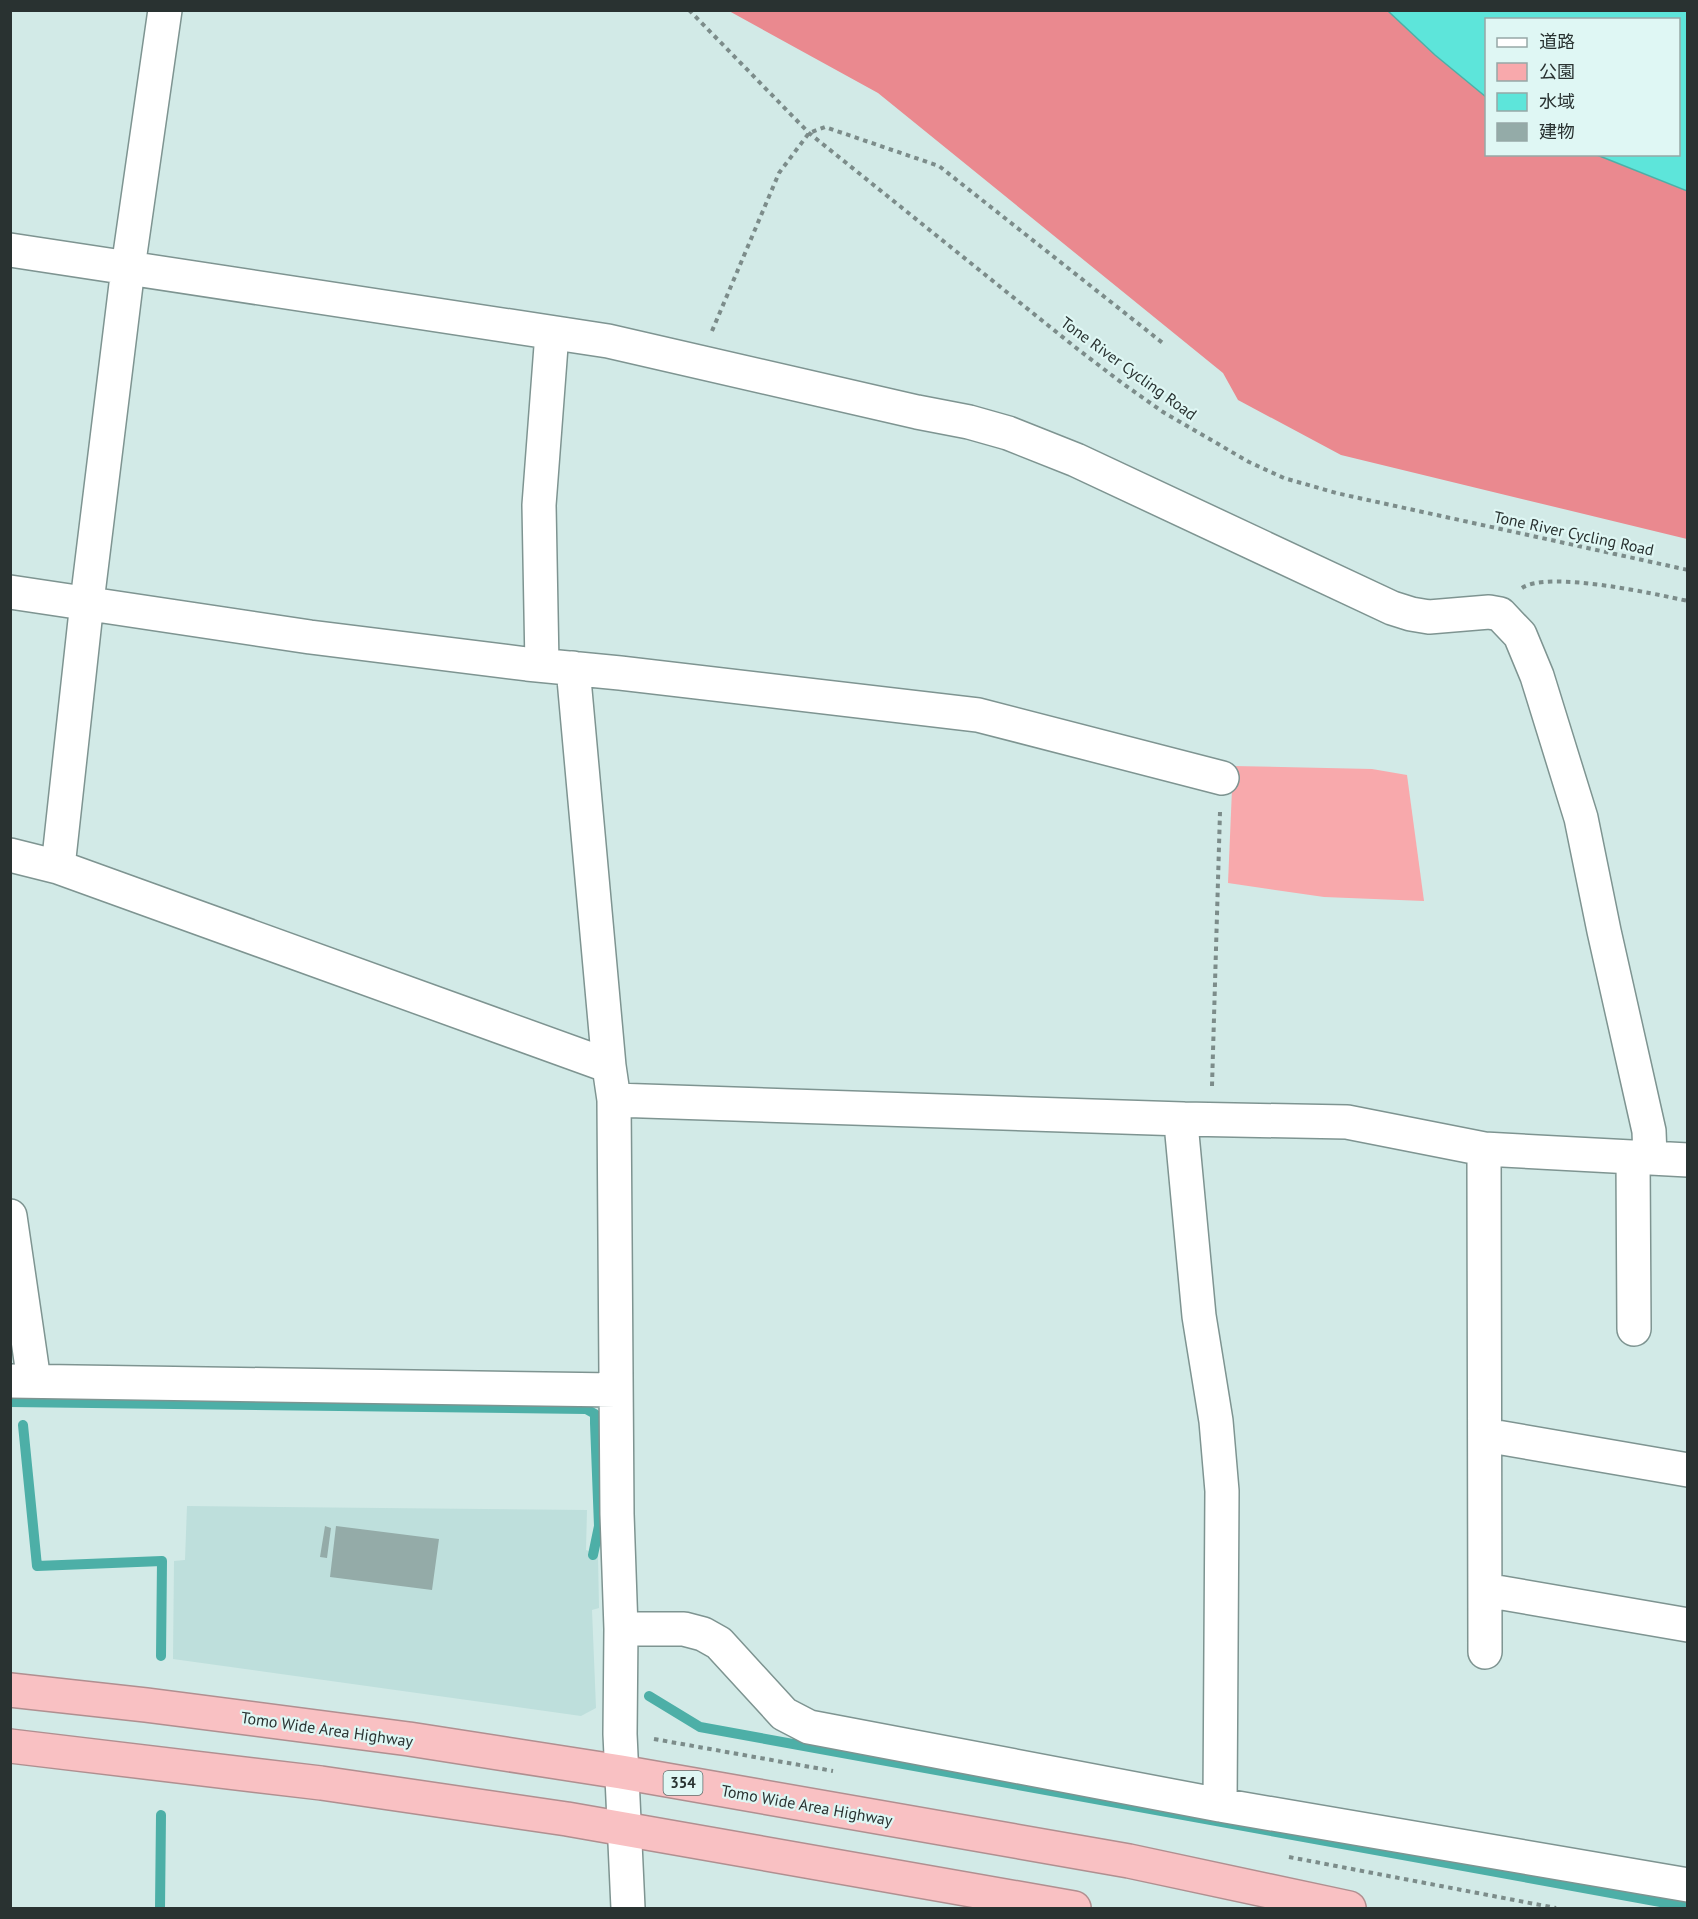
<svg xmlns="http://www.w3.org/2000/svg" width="1698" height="1919" font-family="'PT Sans','Noto Sans JP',sans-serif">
	<rect width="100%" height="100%" fill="#d2eae7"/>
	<path fill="#bedfdc" d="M187,1506L587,1510L586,1550L589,1551L590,1556L598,1555L599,1608L592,1610L596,1708L581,1716L173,1659L174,1561L185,1560Z"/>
	<path fill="#f8a9ac" d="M1233,766L1372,769L1407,775L1424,901L1324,897L1228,883Z"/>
	<path fill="#ea898f" d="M729,11H1388L1435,55L1486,97V154L1597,155L1687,191V539L1341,455L1238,400L1223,373L878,93Z"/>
	<path fill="#5de5da" stroke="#4dafa7" stroke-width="1.5" d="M1388,11H1687V191L1597,155L1678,154V20H1486V97L1435,55Z"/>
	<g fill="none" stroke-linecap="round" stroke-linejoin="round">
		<path stroke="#4dafa7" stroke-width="10" d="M10,1402L586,1409L595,1414V1423L599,1526L593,1555
			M23,1425L37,1566L162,1561L161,1656
			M649,1696L700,1727L1688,1907
			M160,1908L161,1815"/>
	</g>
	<path fill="#94aba8" d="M325,1526L331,1528L327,1558L320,1557Z
		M336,1526L439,1539L432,1590L330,1577Z"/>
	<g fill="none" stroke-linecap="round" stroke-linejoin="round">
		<g stroke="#7e9491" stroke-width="36">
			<path id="minor" d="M10,250L608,341L917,412L969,422L1008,433L1076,460L1392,608L1411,614L1429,617L1489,612L1500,614L1520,635L1537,676L1581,818L1604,931L1649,1131L1650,1157
				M10,592L310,637L527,664L620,673L978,715L1222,778
				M542,665L539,505L552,333
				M573,668L609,1066L614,1100L617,1514L621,1629L620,1734L628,1908
				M10,855L58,867L609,1066
				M58,867L87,602L128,268L165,10
				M614,1100L1183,1119L1347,1122L1484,1149L1688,1160
				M1183,1119L1182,1134L1199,1316L1216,1421L1222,1491L1220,1805
				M1484,1149L1485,1652
				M1633,1158L1634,1329
				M10,1216L34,1381
				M10,1381L616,1390
				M1485,1435L1688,1470
				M1485,1590L1688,1625
				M621,1629H684L703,1634L719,1643L784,1714L809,1727L1220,1805L1688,1885"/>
		</g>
		<g stroke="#b08f90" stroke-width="36">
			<path id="highway" d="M10,1690L146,1705L409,1739L621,1772L1129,1861L1349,1908
				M10,1746L321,1783L567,1819L1074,1908"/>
		</g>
		<path stroke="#7c8c8a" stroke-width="4" stroke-dasharray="4.5 4.5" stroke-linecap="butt" d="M689,10L809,133L1075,347L1122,383L1163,412L1249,462L1284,478L1336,493L1688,570
			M712,331L779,173L809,133L825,127L939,166L1164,344
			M1522,588C1548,570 1655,594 1688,601
			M1212,1086L1220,812
			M654,1739L833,1771
			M1289,1857L1556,1908"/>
		<use href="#minor" stroke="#fff" stroke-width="33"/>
		<use href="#highway" stroke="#f9c1c3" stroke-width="33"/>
	</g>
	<g text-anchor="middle" stroke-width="4.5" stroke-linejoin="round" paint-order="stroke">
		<rect fill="#dff7f4" stroke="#606d6c" stroke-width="1.5" x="663.5" y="1771" width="39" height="24" rx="4.5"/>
		<g font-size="15" font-weight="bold" fill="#293231">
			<text x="683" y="1788">354</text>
		</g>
		<g font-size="16" fill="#293231" stroke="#dff7f4">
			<text transform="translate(1129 368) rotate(36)" y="6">Tone River Cycling Road</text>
			<text transform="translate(1574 533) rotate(12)" y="6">Tone River Cycling Road</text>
			<text transform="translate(327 1729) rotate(8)" y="6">Tomo Wide Area Highway</text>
			<text transform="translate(807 1805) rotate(10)" y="6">Tomo Wide Area Highway</text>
		</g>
	</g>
	<rect width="1698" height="1919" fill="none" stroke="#293231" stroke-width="24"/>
	<rect x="1485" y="18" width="195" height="138" fill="#dff7f4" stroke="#96a8a6" stroke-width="1.5"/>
	<rect x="1497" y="38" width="30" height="9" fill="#ffffff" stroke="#96a8a6" stroke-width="1.5"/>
	<text x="1539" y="48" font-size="18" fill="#293231">道路</text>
	<rect x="1497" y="63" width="30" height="18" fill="#f8a9ac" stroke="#96a8a6" stroke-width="1.5"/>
	<text x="1539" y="78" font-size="18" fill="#293231">公園</text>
	<rect x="1497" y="93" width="30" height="18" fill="#5de5da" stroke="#96a8a6" stroke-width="1.5"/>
	<text x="1539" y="108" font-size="18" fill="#293231">水域</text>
	<rect x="1497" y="123" width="30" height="18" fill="#94aba8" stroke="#96a8a6" stroke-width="1.5"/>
	<text x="1539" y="138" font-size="18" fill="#293231">建物</text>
</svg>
